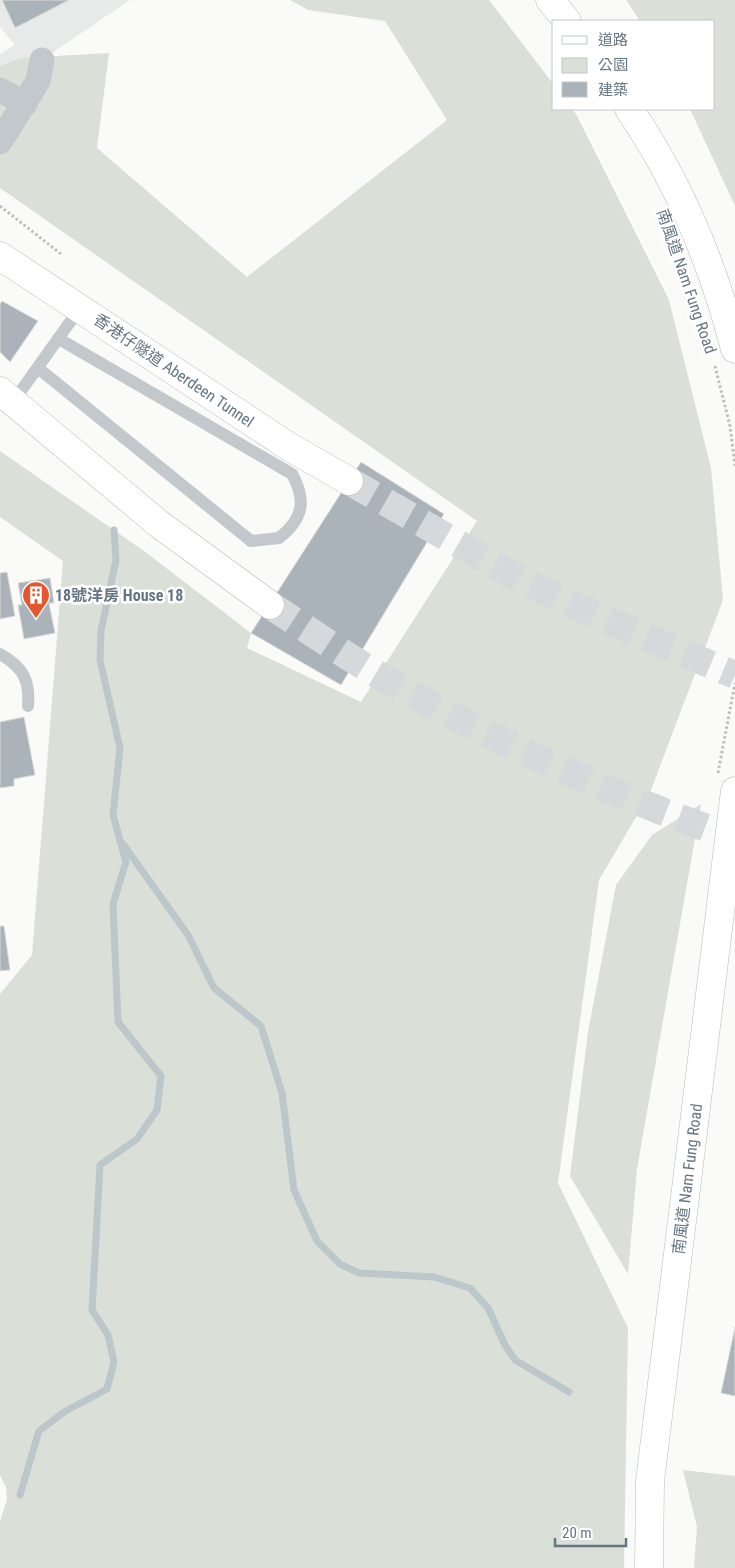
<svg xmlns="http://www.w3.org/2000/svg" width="735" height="1568" font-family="'Roboto Condensed','Noto Sans TC',sans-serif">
	<rect width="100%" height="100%" fill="#fafaf8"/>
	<path fill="#e8e9e9" d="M0,0H130L9,82L0,78V54L15,45L0,27Z"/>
	<path fill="#dadfd7" d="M290,0H489L554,85V109H572L576,114L669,300L711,468L723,600L649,795L599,880L558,1183L628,1328L624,1568H0V1521L7,1500L6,1487L0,1475V994L32,955L63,561L0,517V451L144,551L251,633L247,648L361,702L477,521L0,188V66L21,58L109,53L97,148L247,277L447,120L385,21L308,10Z
		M626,0H735V206L690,109H714V21H640Z
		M701,804L637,1169L628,1274L570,1176L588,1032L616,885L652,835Z
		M683,1470L735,1476V1568H694L697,1527Z"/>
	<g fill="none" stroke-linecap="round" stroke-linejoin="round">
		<path stroke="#bbc7cb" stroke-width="7" d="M123,844L188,935L214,988L261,1026L282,1093L294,1190L317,1241L340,1264L359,1273L434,1277L470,1288L488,1308L505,1345L515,1360L569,1392
			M20,1495L39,1431L64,1412L107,1389L114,1362L108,1335L92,1310L100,1165L137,1139L157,1110L161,1076L118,1022L113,904L126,862L113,815L120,748L100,660L101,631L116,560L114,530"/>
	</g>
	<path fill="#aab3b9" stroke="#dcdcda" d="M2,0H69L15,28Z
		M2,301L38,321L10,362L0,352V304Z
		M361,462L444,514L341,685L251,633Z
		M7,572L15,616L0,619V573Z
		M50,578L54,603H49L55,633L24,639L18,605H22L18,583Z
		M24,717L35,775L14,779V786L0,788V722Z
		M0,926H4L10,970L0,971Z
		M735,1327V1396L721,1393Z"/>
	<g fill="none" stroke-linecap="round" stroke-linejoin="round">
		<path stroke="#d5d9db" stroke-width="28" stroke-dasharray="28 14" stroke-linecap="butt" d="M349,481L523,581L602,618L735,675
			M270,605C313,633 356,663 401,688C508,747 619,798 735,838"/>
		<g stroke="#b3babf" stroke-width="29">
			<path id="secondary" d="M550,0L567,21
				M629,109C679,182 713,264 735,349
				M649,1568L650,1481L735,791"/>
		</g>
		<g stroke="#b4b9bd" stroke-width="29">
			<path id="highway" d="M0,256L288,446L349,481
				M0,391L159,524L270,605"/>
		</g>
		<path stroke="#bbbfc2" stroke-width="3" stroke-dasharray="2.5 2.5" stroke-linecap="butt" d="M0,206L61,254
			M715,366L730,426L735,466
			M718,773L735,683"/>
		<path stroke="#c3c8cc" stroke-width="12" d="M38,368L251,541L279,538C303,519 307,501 292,474L59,339
			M13,402L80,308
			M0,654C23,667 30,680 28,706"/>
		<path stroke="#c3c8cc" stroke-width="25" d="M0,90L25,104
			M0,142L38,81L42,60"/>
		<use href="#secondary" stroke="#fff" stroke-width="28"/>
		<use href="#highway" stroke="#fff" stroke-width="28"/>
	</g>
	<defs>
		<g id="building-pin" transform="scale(1.4375)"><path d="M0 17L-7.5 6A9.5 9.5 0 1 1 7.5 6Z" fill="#e4572e" stroke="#fff"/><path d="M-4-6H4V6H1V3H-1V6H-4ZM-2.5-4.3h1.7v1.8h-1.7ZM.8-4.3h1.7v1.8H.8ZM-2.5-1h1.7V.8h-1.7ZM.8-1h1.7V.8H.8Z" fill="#fff"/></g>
	</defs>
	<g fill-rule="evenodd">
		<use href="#building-pin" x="36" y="595"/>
	</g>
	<g text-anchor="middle" stroke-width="5" stroke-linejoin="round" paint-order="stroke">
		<g font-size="16" fill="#657683" stroke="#fff">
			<text transform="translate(687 281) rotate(71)" y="6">南風道 Nam Fung Road</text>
			<text transform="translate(174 370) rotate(34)" y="6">香港仔隧道 Aberdeen Tunnel</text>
			<text transform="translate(687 1179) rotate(-83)" y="6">南風道 Nam Fung Road</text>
		</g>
		<g font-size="16" font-weight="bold" fill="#657683" stroke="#fff" text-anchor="start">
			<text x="55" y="601">18號洋房 House 18</text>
		</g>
	</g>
	<rect x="552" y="20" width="162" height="90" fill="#ffffff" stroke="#c1c8cd"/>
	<rect x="562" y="36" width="25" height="8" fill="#ffffff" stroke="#c1c8cd"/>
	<text x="598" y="45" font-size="15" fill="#657683">道路</text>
	<rect x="562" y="58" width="25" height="15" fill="#dadfd7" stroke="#c1c8cd"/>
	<text x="598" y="70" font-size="15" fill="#657683">公園</text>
	<rect x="562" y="82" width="25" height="15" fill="#aab3b9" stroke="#c1c8cd"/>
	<text x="598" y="95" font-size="15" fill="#657683">建築</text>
	<path d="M555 1538v8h71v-8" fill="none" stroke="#657683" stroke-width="2.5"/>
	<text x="562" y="1538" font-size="15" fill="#657683" stroke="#ffffff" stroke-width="4" paint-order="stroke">20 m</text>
</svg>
